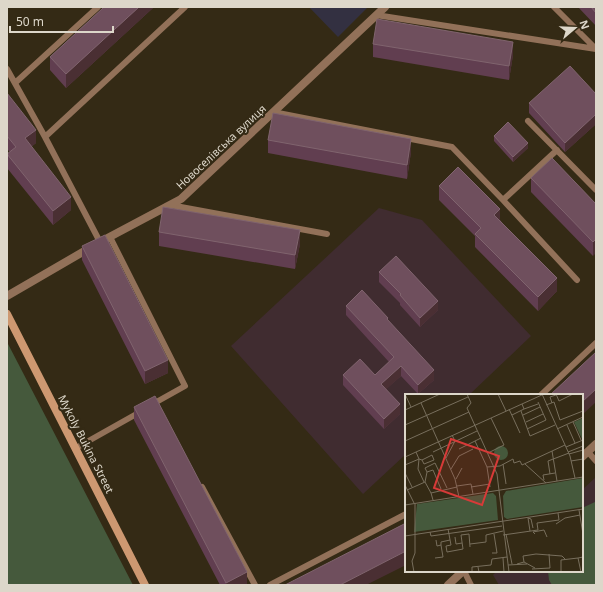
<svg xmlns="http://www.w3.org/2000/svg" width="603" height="592" font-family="'Noto Sans',sans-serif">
	<rect width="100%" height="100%" fill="#342a15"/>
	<path fill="#333041" d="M309,7H368L338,37Z"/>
	<path fill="#402c30" d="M379,208L422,220L531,336L469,395H406V454L363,494L231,346Z
		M596,477V585H499L493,575L497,571H582V490Z"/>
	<path fill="#45593c" d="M7,342L133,585H7Z
		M595,502H596V585H552L549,580L548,571H582V508Z"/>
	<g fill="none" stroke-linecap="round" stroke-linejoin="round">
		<path stroke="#927159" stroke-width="6" d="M554,7L596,49
			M376,15L596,49
			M7,69L45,137L100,242
			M15,83L98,7
			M273,112L452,147L503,200L577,280
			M528,121L596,190
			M45,137L185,7
			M503,200L557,150
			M170,205L327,234
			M110,237L185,386L151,405
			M541,395L596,343
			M76,448L140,412
			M588,452L596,461
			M202,487L255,585
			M464,571L471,585
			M270,585L406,514"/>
		<path stroke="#927159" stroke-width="8" d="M7,296L100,242L181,199L385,7
			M582,457L596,444
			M448,585L463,571"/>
		<path stroke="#cd9871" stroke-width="8" d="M7,314L145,585"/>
	</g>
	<path fill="#613e50" d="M104,7H154L66,88L50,70V57Z
		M578,7H596V26Z
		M373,44L513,55L509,80L373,57Z
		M7,93L36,143L31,147L71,210L53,225L7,168V154L10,152L7,149Z
		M596,94V124L565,152L529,113V103Z
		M494,136L528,148L513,162L494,141Z
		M268,140L411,152L407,179L268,153Z
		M531,178L596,204L593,256L531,192Z
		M439,186L500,220L557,291L538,311L475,247V236L439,200Z
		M159,232L300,244L295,269L159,246Z
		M82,246L168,373L145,384L82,260Z
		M379,272L438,310L420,327L400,305V303L379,282Z
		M346,306L388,321L434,380L418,394L401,376L386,389L400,414L384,429L343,385V375H375L389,362L346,315Z
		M134,407L247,585H220L134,420Z"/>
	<path fill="#4a2f33" d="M139,7H154L66,88V74Z
		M513,42V55L509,80V66Z
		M596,114V124L565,152V143Z
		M36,130V143L25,152V138Z
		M411,139V152L407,179V165Z
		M528,143V148L513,162V157Z
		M71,197V210L53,225V211Z
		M500,209V223L494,215Z
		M300,230V244L295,269V255Z
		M596,239V253L593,256V242Z
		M557,278V291L538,311V297Z
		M438,301V310L420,327V318Z
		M168,360V373L145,384V371Z
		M401,366V376L381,394V384Z
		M434,370V380L418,394V385Z
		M596,389V402L582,415V402Z
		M400,404V414L384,429V419Z
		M406,551V565L366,585H340Z
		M247,572V585H226V583Z"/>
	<path fill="#6f4f5d" stroke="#80646e" d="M104,7H139L66,74L50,57Z
		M591,7H596V13Z
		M377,19L513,42L509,66L373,44Z
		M570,66L596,94V114L565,143L529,103Z
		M7,93L36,130L25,138L71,197L53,211L7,154L16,147L7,136Z
		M273,113L411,139L407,165L268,140Z
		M508,122L528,143L513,157L494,136Z
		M552,158L596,204V239L593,242L531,178Z
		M458,167L500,209L494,215L557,278L538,297L475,234L481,228L439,186Z
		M163,207L300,230L295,255L159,232Z
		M105,235L168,360L145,371L82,246Z
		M396,256L438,301L420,318L400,295L401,294L379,272Z
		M362,290L388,318L387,319L434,370L418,385L401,366L381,384L400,404L384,419L343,375L360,359L375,375L394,357L346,306Z
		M596,352V389L582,402V395H550Z
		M155,396L247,572L226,583L134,407Z
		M406,523V551L340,585H285Z"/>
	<g text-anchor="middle" stroke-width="4" stroke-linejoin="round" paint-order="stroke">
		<g font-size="11" fill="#ddd7ca" stroke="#342a15">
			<text transform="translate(221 147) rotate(-43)" y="4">Новоселівська вулиця</text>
			<text transform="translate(86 444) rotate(63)" y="4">Mykoly Bukina Street</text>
		</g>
	</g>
	<g transform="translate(405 394)">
		<rect width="178" height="178" fill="#342a15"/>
		<path d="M178,24V45H177L169,28ZM89 59a7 7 0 1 1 14 0a7 7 0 1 1-14 0ZM178,84V113L102,125L99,123L98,102L101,97ZM88,99L91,102L93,126L9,138L12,110Z" fill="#45593c"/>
		<path fill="none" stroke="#786f5d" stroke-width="1" d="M0,0L6,13M62,0L66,9L62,14L92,80L104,178M93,0L101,17M137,0L165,62L170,84M151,0L154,7L168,0M16,9L50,85L54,103M147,9L145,3L151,1M117,10L119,15L133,10M141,11L149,8L155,26L178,17M104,15L115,39M0,16L35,0M116,17L125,42L150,31M107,21L119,15M118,21L135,13M121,28L138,20M168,28L176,46M0,31L63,3M162,31L170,49M122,35L141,26L133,8M152,35L178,23M0,47L64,18M70,47L82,73L85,93M161,53L178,46M54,55L76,44M147,57L152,87M28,58L72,37M163,58L178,52M83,59L99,51L86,24M164,60L178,56M27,61L29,66L19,70L17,66ZM0,63L139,0M41,64L50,47L47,41M17,66L14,65L13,75L19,88M166,67L178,65M98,70L101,90M120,70L141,89M0,71L14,65L11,58M82,73L95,72L108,65L109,69L115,67L117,71L160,51M46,75L54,62L68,55M22,78L28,76L36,95M0,79L7,93M145,80L143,67L164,59M51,85L57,74M139,86L138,81L150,79M20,88L26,99M0,91L9,109M52,92L66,90L68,100M66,93L85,90M2,96L20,88L22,78L20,74L30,69L42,94M28,106L26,99L52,93M0,111L178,83M174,116L178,140M123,124L125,137M123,124L126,125L128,134M151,130L160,124L175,121M43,135L46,151L41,152L42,158L58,155L56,141L64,140M25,138L26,142L97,132M64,140L65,153M101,140L107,170M130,140L128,138L139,136L142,143M98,141L133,136L132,129L154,126L153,119M0,142L178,115M50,143L51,150L57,149M65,150L81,148V141L98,137M36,151V148L45,146M87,159H92L89,140M30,164L38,163L36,151L32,152L31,146M98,164L99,178M119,168L118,162L131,160L157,162L160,165M112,170L119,168L130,174M103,171L122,170M73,173L74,178H85M127,175L145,174L144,160M67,177V173L86,171L87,165L102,163M9,178L7,167L10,159V109M156,178V166L173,164M176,178L173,164L178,163"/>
		<path fill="#d73a38" fill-opacity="0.15" stroke="#d73a38" stroke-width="2" d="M46,45L94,62L77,111L29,94Z"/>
		<rect width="178" height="178" fill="none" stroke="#ddd7ca" stroke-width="2"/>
	</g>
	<rect width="603" height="592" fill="none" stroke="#ddd7ca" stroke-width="16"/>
	<g transform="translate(575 28) rotate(71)" stroke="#342a15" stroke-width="3" paint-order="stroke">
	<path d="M0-3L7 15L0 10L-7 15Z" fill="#ddd7ca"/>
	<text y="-6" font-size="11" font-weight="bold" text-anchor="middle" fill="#ddd7ca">N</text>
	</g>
	<path d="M10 26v6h103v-6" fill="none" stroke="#ddd7ca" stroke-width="2"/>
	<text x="16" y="26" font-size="12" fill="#ddd7ca" stroke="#342a15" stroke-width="3" paint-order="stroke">50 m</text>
</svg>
